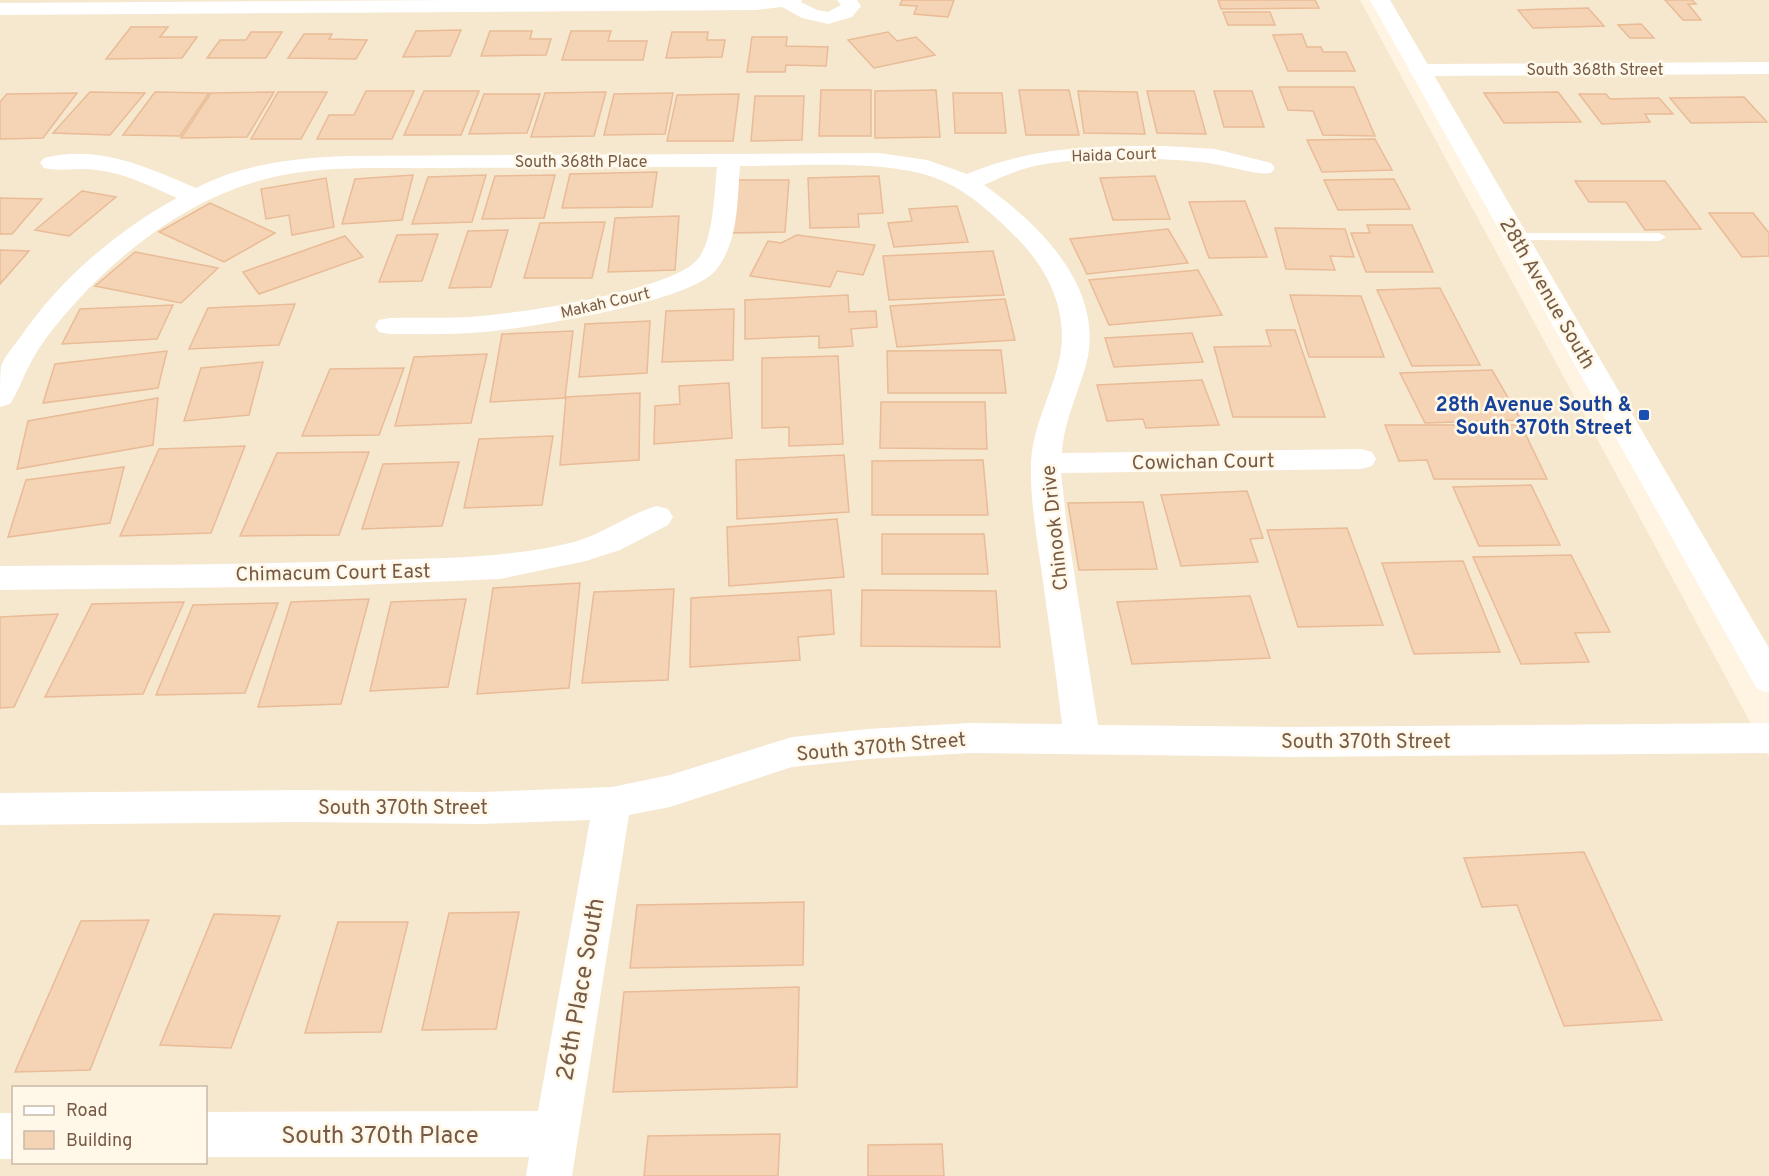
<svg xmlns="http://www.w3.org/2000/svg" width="1769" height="1176" font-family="Overpass,sans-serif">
	<rect width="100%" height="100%" fill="#fef4e1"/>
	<path fill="#f6e7cf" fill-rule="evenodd" d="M0,0H1360L1769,757V1176H0ZM14,1088H206V1162H14Z
		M1374,0H1769V673Z"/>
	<path fill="#f5d4b6" stroke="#e9bb96" stroke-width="1.5" d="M902,0H954L948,17L914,14L917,6L900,5Z
		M1218,0H1315L1319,8L1221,9Z
		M1665,0H1692L1696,4H1688L1701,20H1683Z
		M1588,8L1604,26L1533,28L1518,10Z
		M1223,12H1270L1275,25H1228Z
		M1641,24L1654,38H1630L1618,25Z
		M131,27H168L160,37H197L182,58L106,59Z
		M461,30L450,56L403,57L416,31Z
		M490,31H532L530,39H551L546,55L481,56Z
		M571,31H611L608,41H647L643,60H562Z
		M251,32H282L266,58H207L220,40H246Z
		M672,32H708L707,40H725L722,57L666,58Z
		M888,32L897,41L916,37L935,55L874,68L848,40Z
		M304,34H332L329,39L367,40L356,59L288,58Z
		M1302,34L1307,47H1321L1323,52H1346L1355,71H1288L1273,35Z
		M752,37H787L786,46L828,47L826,66L786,65L785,72H747Z
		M1279,87H1354L1375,136L1323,135L1313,111L1288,110Z
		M821,90H871V136H819Z
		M936,90L940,137L875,138V91Z
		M1019,90H1069L1079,135H1026Z
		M366,91H414L392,139H317L329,115H354Z
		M424,91H479L461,135H404Z
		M1078,91L1137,92L1145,134L1084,133Z
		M1147,91H1194L1206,134L1157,133Z
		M1214,91H1252L1264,127H1224Z
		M90,92L145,93L110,135L53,133Z
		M155,92L209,93L180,136L123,135Z
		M274,92L247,137L181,138L211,93Z
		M278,92H327L301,139H251Z
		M606,92L594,136L531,137L545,93Z
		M1558,92L1581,122L1504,123L1484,93Z
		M77,93L43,138L0,139V102L7,94Z
		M673,93L665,134L604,135L614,94Z
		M953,93H1002L1006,133H955Z
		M484,94H540L527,133L469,134Z
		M739,94L733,141H667L677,95Z
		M1579,94H1606L1610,99L1659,98L1673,114H1645L1650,122L1602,124Z
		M755,96H804L802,140L751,141Z
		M1744,97L1767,122L1691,123L1670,98Z
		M1375,139L1392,170L1322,172L1307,140Z
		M657,172L652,207L562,208L570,174Z
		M413,175L402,220L342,224L355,179Z
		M486,175L472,222L412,224L428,177Z
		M555,175L544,218L482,219L495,176Z
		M879,176L883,213L858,214L859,227L810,228L808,178Z
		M1155,176L1170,219L1113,220L1100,178Z
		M326,178L334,227L292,235L289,215L266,219L261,189Z
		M1394,179L1410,209L1338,210L1324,180Z
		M735,180H789L785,232L729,233Z
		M1575,181H1665L1701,229L1645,230L1626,202H1589Z
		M82,191L116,197L69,236L35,230Z
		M0,198L42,199L12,234H0Z
		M1245,201L1267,257L1209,258L1189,202Z
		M210,203L275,233L224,262L159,232Z
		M957,206L968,242L894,247L888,223L912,221L909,209Z
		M1709,213H1753L1769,233V256L1742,257Z
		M679,216L675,270L608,272L615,218Z
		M605,222L592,278H524L540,223Z
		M1367,225H1412L1433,272H1366L1351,233H1370Z
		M1275,228L1345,229L1354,257L1330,256L1335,270L1286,269Z
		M1168,229L1188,263L1087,274L1070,239Z
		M508,230L491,287L449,288L468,231Z
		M438,234L422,281L379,282L397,235Z
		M797,235L875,245L863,275L837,271L830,287L750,276L768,241L781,243Z
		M345,236L363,257L259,294L243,272Z
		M0,250L29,251L0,284Z
		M993,251L1004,295L889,300L883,256Z
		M135,252L218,268L181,303L95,286Z
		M1198,270L1222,315L1109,325L1089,280Z
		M1440,288L1480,365L1412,366L1377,290Z
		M848,295L849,312L876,311L877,327L851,329L853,346L819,348V336L745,339V300Z
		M1290,295L1361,296L1384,357H1309Z
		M1005,299L1015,340L897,347L890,306Z
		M295,304L279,345L189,349L208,308Z
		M173,305L157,339L62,344L80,309Z
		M734,309L733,360L662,362L666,311Z
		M650,321L647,373L579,377L585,324Z
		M1266,330H1295L1325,417H1233L1214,347L1271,346Z
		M573,331L565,398L490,402L502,334Z
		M1192,333L1203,362L1114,367L1105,338Z
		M1001,350L1006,393H888L887,351Z
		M167,351L158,388L43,403L55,364Z
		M487,354L471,423L395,426L414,357Z
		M838,356L843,444L789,446V427L762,428V358Z
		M263,362L249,415L184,421L201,368Z
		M404,368L379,435L302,436L330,369Z
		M1492,370L1521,420L1425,423L1400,373Z
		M1202,380L1219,425L1146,428L1143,419L1107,421L1097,385Z
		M729,383L732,438L654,444L655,406L680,404L679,386Z
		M640,393L639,460L560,465L566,397Z
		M158,398L153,445L17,469L28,421Z
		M881,402H985L987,449L880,448Z
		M1385,425H1521L1547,479H1434L1427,460L1399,461Z
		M553,436L542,505L464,508L479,439Z
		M245,446L211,533L120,536L159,449Z
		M369,452L339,535L240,536L277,453Z
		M844,455L849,512L737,519L736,460Z
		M983,460L988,515H872V461Z
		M459,462L442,526L362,529L383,464Z
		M124,467L110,523L8,537L26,480Z
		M1531,485L1560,545L1479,546L1453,487Z
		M1247,491L1263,538L1250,539L1258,562L1181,566L1161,495Z
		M1143,502L1157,569L1079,570L1068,503Z
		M837,519L844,577L729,586L727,527Z
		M1347,528L1383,625L1298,627L1267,530Z
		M882,534H984L988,574H882Z
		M1571,555L1610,632L1575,633L1589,662L1521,664L1473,557Z
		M1463,561L1500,652L1414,654L1382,563Z
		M580,583L569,688L477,694L493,588Z
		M674,589L668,680L582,683L594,592Z
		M831,590L834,634L798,637L800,660L690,667L691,598Z
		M862,590L996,591L1000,647L861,646Z
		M1250,596L1270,658L1132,664L1117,602Z
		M369,599L341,704L258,707L291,602Z
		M466,599L448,687L370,691L391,602Z
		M184,602L143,694L45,697L92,604Z
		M278,603L245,693L156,695L193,605Z
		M58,614L14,707L0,708V617Z
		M1584,852L1662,1020L1564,1026L1517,905L1482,907L1464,858Z
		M804,902L803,965L630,968L637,905Z
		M519,912L496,1029L422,1030L449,913Z
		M214,914L280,916L231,1048L160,1045Z
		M149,920L90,1070L15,1072L81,921Z
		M338,922H408L381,1032L305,1033Z
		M799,987L797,1087L613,1092L624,992Z
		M780,1134L778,1176H644L648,1136Z
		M942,1144L944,1176H868V1145Z"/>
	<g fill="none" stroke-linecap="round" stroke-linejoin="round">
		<path fill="#fff" fill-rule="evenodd" d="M1516,233H1659L1666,237L1659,241L1511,240L1509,237Z"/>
		<path fill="#fff" fill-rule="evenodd" d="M452,0H802L801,2L817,10L828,12L841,5L837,0H857L861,6L852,17L828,24L802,18L782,7L756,10L0,15V3Z
			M1769,62V74L1420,76L1412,75L1409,70L1412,65L1420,64Z
			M1165,146L1215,149L1271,163L1275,168L1271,173C1257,176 1219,163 1200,162C1153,157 1072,156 1027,168C1012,172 998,179 984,185C1037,222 1101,284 1088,356C1081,389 1064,418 1062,453L1361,449L1372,452L1376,459L1372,466L1361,469L1061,473L1067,527L1098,725L1289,727L1769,723V753L1289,757L970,753L868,759L792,767L670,807L629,815L572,1176H526L529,1157H206V1112L538,1111L590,820L481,824L298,822L0,825V793L298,790L481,792L612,787L670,775L792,737L868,729L970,723L1062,724C1056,672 1048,619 1041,567C1036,533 1030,498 1031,463C1033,417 1062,379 1062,336C1062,298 1043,265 1018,239C996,217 972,194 943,181C893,158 797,166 740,166C737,201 739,243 715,271C689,302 529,328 484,332C453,335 421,334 389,334L379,332L375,326L379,320L389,318C420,317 450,319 481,316C523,313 671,290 697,260C714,241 714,192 717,167C624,167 532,168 440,168C380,169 313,164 255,182C187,202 123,250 76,302C59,321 42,341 30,364C23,377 18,392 10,404L0,407C0,395 0,377 1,366C5,356 13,347 19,339C58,281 116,231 177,198C150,186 125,173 96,170C79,167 61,172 44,168L40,163L44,158C98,144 147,167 196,188C241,164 295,158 346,156L879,153L927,160L967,174C1035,146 1093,146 1165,146Z
			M657,506L668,509L673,517L668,525L620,550L586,561L500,579L334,586L0,590V566C127,565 254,565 381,560C445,558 511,558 574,542C604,534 628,514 657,506Z
			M0,1113H14V1159H0Z"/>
		<path fill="#fff" fill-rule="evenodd" d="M1370,0H1390L1769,648V693L1757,689Z"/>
	</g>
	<rect fill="#1a4fb4" stroke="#fff8e8" stroke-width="2" x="1638" y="409" width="12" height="12" rx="3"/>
	<g text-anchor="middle" stroke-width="5" stroke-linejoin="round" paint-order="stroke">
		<g font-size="16" fill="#775b46" stroke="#fff8e8">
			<text x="1595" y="75">South 368th Street</text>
			<text transform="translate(1114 154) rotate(-2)" y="6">Haida Court</text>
			<text x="581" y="167">South 368th Place</text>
			<text transform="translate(605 302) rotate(-13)" y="6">Makah Court</text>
		</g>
		<g font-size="20" fill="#775b46" stroke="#fff8e8">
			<text transform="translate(1548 293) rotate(60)" y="7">28th Avenue South</text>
			<text transform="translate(1203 461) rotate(-1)" y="7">Cowichan Court</text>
			<text transform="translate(1054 528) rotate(-96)" y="7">Chinook Drive</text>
			<text transform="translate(333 572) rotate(-1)" y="7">Chimacum Court East</text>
			<text x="1366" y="748">South 370th Street</text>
			<text transform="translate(881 746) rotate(-5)" y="7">South 370th Street</text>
			<text x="403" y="814">South 370th Street</text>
		</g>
		<g font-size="20" font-weight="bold" fill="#164399" stroke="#fff8e8" text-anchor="end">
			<text x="1632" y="411">28th Avenue South &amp;<tspan x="1632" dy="23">South 370th Street</tspan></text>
		</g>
		<g font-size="24" fill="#775b46" stroke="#fff8e8">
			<text transform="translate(580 989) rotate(-80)" y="8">26th Place South</text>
			<text x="380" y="1143">South 370th Place</text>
		</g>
	</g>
	<rect x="12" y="1086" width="195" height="78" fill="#fff8e8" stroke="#c9b9a7" stroke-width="1.5"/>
	<rect x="24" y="1106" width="30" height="9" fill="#ffffff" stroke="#c9b9a7" stroke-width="1.5"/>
	<text x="66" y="1116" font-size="18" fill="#775b46">Road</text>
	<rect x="24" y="1131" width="30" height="18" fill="#f5d4b6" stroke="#c9b9a7" stroke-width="1.5"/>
	<text x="66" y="1146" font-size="18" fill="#775b46">Building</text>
</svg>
